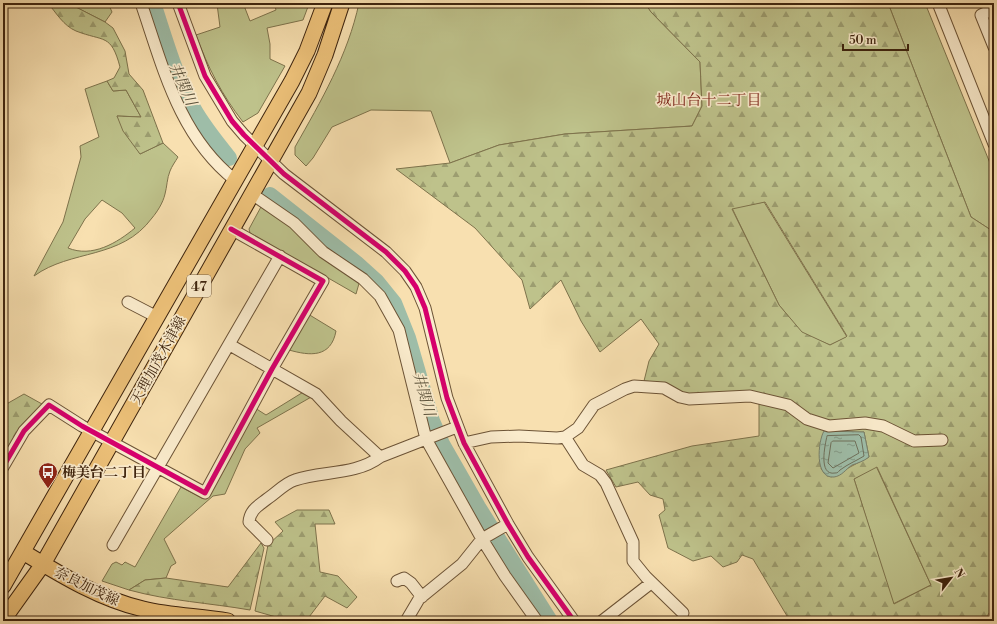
<svg xmlns="http://www.w3.org/2000/svg" width="997" height="624" font-family="'Libre Bodoni','Noto Serif JP',serif">
	<defs>
		<pattern id="forest-firs" width="22" height="20" patternUnits="userSpaceOnUse"><rect width="22" height="20" fill="#bec28b"/><path d="M5 1l3.5 6h-7zM16 11l3.5 6h-7z" fill="#9c9d70"/></pattern>
		<pattern id="water-ripples" width="26" height="14" patternUnits="userSpaceOnUse"><rect width="26" height="14" fill="#9ebda8"/><path d="M2 4q2-2 4 0t4 0M15 11q2-2 4 0t4 0" fill="none" stroke="#829987"/></pattern>
	</defs>
	<rect width="100%" height="100%" fill="#f8e0b0"/>
	<filter id="stains"><feTurbulence type="fractalNoise" baseFrequency=".005" numOctaves="4"/><feColorMatrix values="0 0 0 0 .2 0 0 0 0 .09 0 0 0 0 .02 0 0 0 .5 -.17"/></filter>
	<radialGradient id="worn" r=".72"><stop offset=".6" stop-color="#630" stop-opacity="0"/><stop offset="1" stop-color="#630" stop-opacity=".3"/></radialGradient>
	<path fill="#bec28b" stroke="#7e734c" fill-rule="evenodd" d="M68,3H108L112,12L105,22Z
		M221,3H243L250,21L276,10L274,3L309,4L303,20L267,28L270,44V59L285,66L258,113L243,122C222,95 208,68 196,35L220,27L217,4Z
		M359,3H645L651,12L700,62L702,106L692,126L565,134L499,145L450,163L431,111L371,110L332,127L313,158L306,166L295,155V147C321,101 348,55 359,3Z
		M888,3H925L994,173V232L971,217Z
		M107,81L113,91L126,90L141,117L117,116L140,154L163,143L178,157C175,162 172,166 170,171C167,178 167,187 165,194C163,203 157,212 152,218C121,260 71,249 34,276L63,222L81,157L80,146L99,137L85,89ZM102,200L122,213L135,228C117,243 92,258 68,248L85,219Z
		M764,202L847,337L830,345L802,333L779,305L732,208Z
		M262,205L298,230L304,241L312,249L360,280L356,294L250,233L249,229Z
		M308,314L336,331C331,358 310,356 289,350Z
		M305,391L313,396L257,428L260,433L245,449L225,494L213,496L164,539L176,563L171,566L166,578L145,580L129,590L102,581L112,564L116,562L122,565L125,562L135,567L181,487L202,498L255,408L266,415Z
		M876,466L931,585L893,604L854,479Z"/>
	<path fill="url(#forest-firs)" stroke="#7e734c" fill-rule="evenodd" d="M48,3H68L105,22L113,28L125,51L129,74L143,90L163,143L140,154L123,131L117,116L141,117L126,90L113,91L107,81L114,78L120,67C111,33 104,42 76,31C64,26 56,13 48,3Z
		M645,3H888L971,217L994,232V607L983,621H790L753,559L742,555L737,562L723,567L711,556L693,561L668,548L659,515L665,510L663,499L650,495L638,482L616,487L606,470L692,446L759,436V393L691,397L666,383L644,381L649,361L659,344L641,319L600,352L581,321L561,280L530,309L522,280L475,228L396,169L450,163L499,145L565,134L692,126L702,106L700,62L651,12ZM765,202L847,336L846,337L830,345L802,332L779,305L732,209ZM864,432L869,457L831,477L821,469L839,433ZM877,467L931,585L894,604L854,479Z
		M24,394L42,404L7,452L3,450V406Z
		M297,510H329L335,524H315L320,572L338,576L357,597L347,608L325,596L306,621H290L255,611L268,545L283,531L275,522Z
		M261,543L264,548L250,610C210,603 169,601 129,590L145,580L166,578L228,587Z"/>
	<path fill="url(#water-ripples)" stroke="#78806a" d="M824,431L864,432L869,457C864,461 858,463 852,465C846,469 842,476 834,477C814,479 818,441 824,431Z"/>
	<g fill="none" stroke-linecap="round" stroke-linejoin="round">
		<path stroke="#6e705b" stroke-width="1" d="M859,435L861,437L864,456C856,461 848,464 840,470C838,472 838,473 835,473C818,476 825,445 827,436Z
			M833,441H855L859,453L833,468L828,463L831,443Z"/>
		<path stroke="#9ebda8" stroke-width="16" d="M153,3C165,39 175,76 193,108C203,126 216,142 229,158
			M270,195L356,263L377,282L394,303L408,338L432,421L442,444L478,507L550,621"/>
		<g stroke="#6c5336" stroke-width="13">
			<path id="minor" d="M141,3C163,67 179,136 235,180
				M178,3L205,76L232,121L244,135L284,174L386,252L405,271L416,287L425,308L447,398L464,443L508,524L528,557L574,621
				M938,3L994,144
				M994,9L981,15L994,47
				M252,194L294,223L323,252L363,279L380,296L399,330L426,439L482,539L505,576L537,621
				M128,302L157,317
				M230,345L316,394L341,421L380,457
				M565,437L583,465L600,475L606,483L633,542V561L646,577L683,613
				M464,443L491,437L519,436L557,438L565,437L578,428L594,405L625,389L634,386L664,388L680,397L689,399L750,396L788,405L807,419L829,426L865,423L883,426L914,441L942,440
				M3,467L24,431L49,405L82,426L205,493L272,369L323,281L231,229
				M267,540L249,522C250,510 258,506 267,499C276,493 285,483 295,480C322,471 356,475 380,457L457,427
				M113,545L280,256
				M397,581L404,578L411,583L422,597
				M406,621L419,599L462,564L482,539L508,524
				M602,621L651,583"/>
		</g>
		<g stroke="#3e240e" stroke-width="17">
			<path id="major" d="M23,552C61,575 100,599 143,609C171,616 200,616 228,621
				M3,586L292,81L307,51L325,3
				M3,620L43,564L309,93L325,55L342,3"/>
		</g>
		<use href="#minor" stroke="#faebcc" stroke-width="11"/>
		<use href="#major" stroke="#ecc078" stroke-width="15"/>
		<g stroke="#faebcc" stroke-width="8">
			<path id="cycleway" d="M178,3L205,76L232,121L244,135L284,174L386,252L405,271L416,287L425,308L447,398L464,443L508,524L528,557L574,621
				M3,467L24,431L49,405L82,426L205,493L272,369L323,281L231,229"/>
		</g>
		<use href="#cycleway" stroke="#d6006c" stroke-width="5"/>
	</g>
	<defs>
		<g id="bus-pin" transform="scale(1)"><path d="M0 17L-7.5 6A9.5 9.5 0 1 1 7.5 6Z" fill="#8f2418" stroke="#faebcc"/><path d="M-5-6H5V4H4V6H2V4H-2V6H-4V4H-5ZM-3.5-4V0h7V-4ZM-3.5 1.2v1.5H-2V1.2ZM2 1.2v1.5H3.5V1.2Z" fill="#fff"/></g>
	</defs>
	<g fill-rule="evenodd">
		<use href="#bus-pin" x="48" y="472"/>
	</g>
	<g text-anchor="middle" stroke-width="3.5" stroke-linejoin="round" paint-order="stroke">
		<rect fill="#faebcc" stroke="#766047" stroke-width="1" x="187" y="275" width="24" height="22" rx="3"/>
		<g font-size="13" font-weight="bold" fill="#3e240e">
			<text x="199" y="291">47</text>
		</g>
		<g font-size="14" fill="#3e240e" stroke="#faebcc">
			<text transform="translate(158 360) rotate(-61)" y="5">天理加茂木津線</text>
			<text transform="translate(87 586) rotate(26)" y="5">奈良加茂線</text>
		</g>
		<g font-size="14" font-weight="bold" fill="#3e240e" stroke="#faebcc" text-anchor="start">
			<text x="62" y="477">梅美台二丁目</text>
		</g>
		<g font-size="15" font-style="italic" fill="#5b523c" stroke="#faebcc">
			<text transform="translate(183 84) rotate(66)" y="5">井関川</text>
			<text transform="translate(424 394) rotate(74)" y="5">井関川</text>
		</g>
		<g font-size="15" fill="#7a1f14" stroke="#faebcc">
			<text x="709" y="105">城山台十二丁目</text>
		</g>
	</g>
	<rect width="997" height="624" fill="none" stroke="#f8e0b0" stroke-width="16"/>
	<rect x="4" y="4" width="989" height="616" fill="none" stroke="#3e240e" stroke-width="2"/>
	<rect x="8" y="8" width="981" height="608" fill="none" stroke="#3e240e"/>
	<g transform="translate(951 578) rotate(59)" stroke="#faebcc" stroke-width="3" paint-order="stroke">
	<path d="M0-3L7 15L0 10L-7 15Z" fill="#3e240e"/>
	<text y="-6" font-size="11" font-weight="bold" text-anchor="middle" fill="#3e240e">N</text>
	</g>
	<path d="M843 44v6h65v-6" fill="none" stroke="#3e240e" stroke-width="2"/>
	<text x="849" y="44" font-size="12" fill="#3e240e" stroke="#faebcc" stroke-width="3" paint-order="stroke">50 m</text>
	<rect width="100%" height="100%" filter="url(#stains)"/>
	<rect width="100%" height="100%" fill="url(#worn)"/>
</svg>
